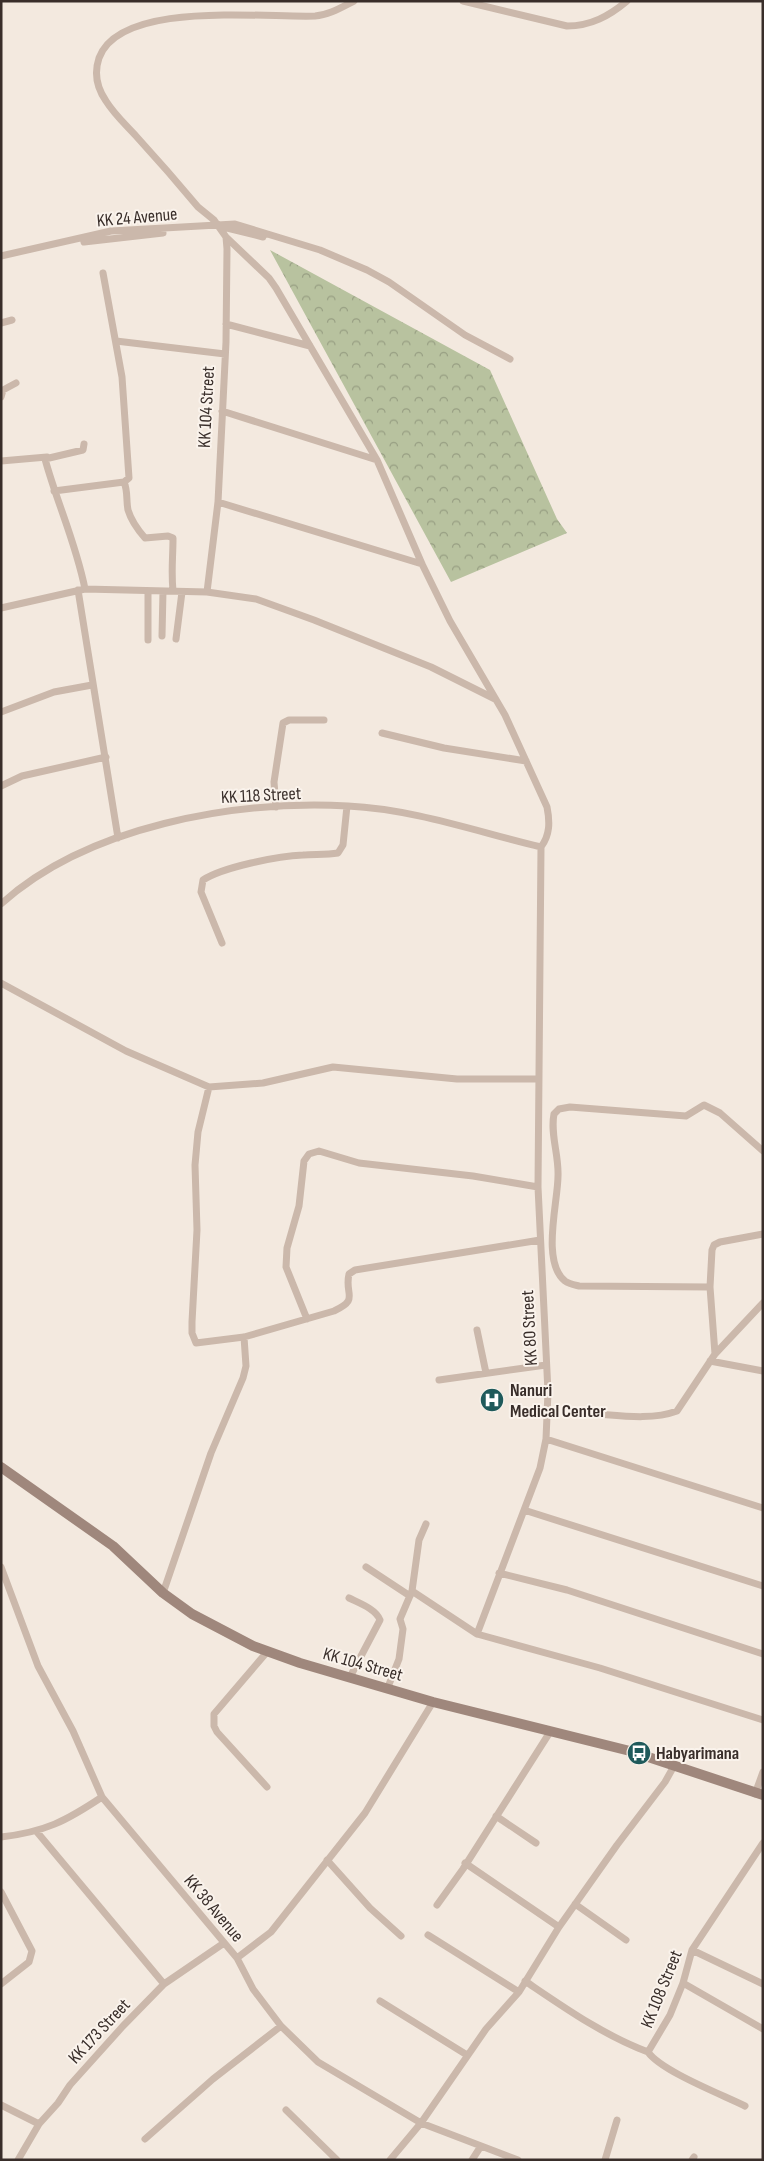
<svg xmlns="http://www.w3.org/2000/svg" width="764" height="2161" font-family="'Sofia Sans Condensed',sans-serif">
	<defs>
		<pattern id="forest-crowns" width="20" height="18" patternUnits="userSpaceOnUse" patternTransform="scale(1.25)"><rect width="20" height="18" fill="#b8c29f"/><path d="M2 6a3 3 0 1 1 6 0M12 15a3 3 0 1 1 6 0" fill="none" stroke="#979e82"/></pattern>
	</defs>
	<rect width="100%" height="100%" fill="#f3e9df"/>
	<path fill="url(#forest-crowns)" d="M270,250L490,370L557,519L567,533L451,582Z"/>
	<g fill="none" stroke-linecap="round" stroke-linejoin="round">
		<path stroke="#cbb8ab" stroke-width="7" d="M463,1L567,26C591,26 609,16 627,1
			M223,227L263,237
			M226,237L269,278L276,288L377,460L422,564L450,621L505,715L547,807C550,822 550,835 541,847L538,1187L548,1392L546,1439L763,1508
			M84,242L163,233
			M1,256L111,231L235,224L320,250L367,270L389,282L465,335L510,359
			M1,323L12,320
			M226,324L310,346
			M116,341L225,354
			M1,397L3,390L16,383
			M222,411L377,460
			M84,444L83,450L45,459C57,503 76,543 85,589
			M1,461L47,457
			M124,482C128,491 126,500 128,510C131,520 138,530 145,538L168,536L173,538C173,558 171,571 173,591
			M54,491L124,482L129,478L122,377L103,273
			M218,502L422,564
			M78,590L118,838
			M148,591V640
			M207,592L218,502L226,342L227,249L226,237L214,220L198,207C178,183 157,159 136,136C126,125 114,114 106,101C97,88 94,73 99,58C120,0 263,18 315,16C329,15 342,7 354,1
			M1,608L85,589L207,592L256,599L314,620L431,667L495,699
			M162,636L163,591
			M176,639L182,592
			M1,712L54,692L92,685
			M382,733L444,748L526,761
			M1,786L22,776L106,757
			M276,807L274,782L283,723L289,720H324
			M1,904C87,826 235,800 348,806C413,809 478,832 541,847
			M222,943L201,892L203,880C223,867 278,856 303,855C314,854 326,855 338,853L343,845L347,806
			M1,983L126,1051L209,1087L263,1083L333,1067L457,1079H539
			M209,1087L198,1132L195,1165L197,1230L192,1322V1333L196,1343L244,1337L334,1311C360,1299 344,1295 349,1274L355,1270L540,1240
			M710,1287L579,1286C575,1285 569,1284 565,1281C541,1262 558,1202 558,1176C559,1155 550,1134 554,1114L559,1109L570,1107L686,1116L704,1105L720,1113L763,1151
			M307,1319L286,1267L287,1248L299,1206L304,1161L309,1154L319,1151L359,1163L473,1176L538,1187
			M477,1330L486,1373
			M715,1354L710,1287L712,1250L714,1245L720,1242L763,1234
			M710,1361L763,1371
			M439,1380L546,1365
			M598,1414C623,1416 653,1420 677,1411L715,1354L763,1303
			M546,1439L540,1468L477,1634L600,1668L763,1720
			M524,1510L763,1586
			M1,1567L38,1666L73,1731L102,1797L237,1958L253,1989L281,2026L318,2062L421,2123L518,2160
			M366,1567L410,1596
			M499,1573L567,1590L763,1654
			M412,1591L477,1634
			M163,1593L211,1453L243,1378L246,1366L244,1337
			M349,1598C359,1603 376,1609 380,1620L350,1677
			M388,1687L399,1659L403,1629L400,1619L412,1591L419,1540L426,1524
			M267,1787L217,1732L214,1726V1714L267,1652
			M755,1794L763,1772
			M496,1816L536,1843
			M37,1832L164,1984
			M1,1837C45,1832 66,1821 102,1797
			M327,1860L370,1908L401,1936
			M465,1863L559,1927
			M1,1892L32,1951L29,1962L1,1984
			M575,1904L626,1940
			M437,1905L463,1869L550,1732
			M428,1935L519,1992
			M692,1950L763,1984
			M237,1958L271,1932L365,1813L433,1702
			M525,1981C565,2008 603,2035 648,2052L670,2015L683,1983L692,1950L763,1843
			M683,1983L763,2029
			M380,2001L467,2055
			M648,2052C661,2071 723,2095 745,2106
			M1,2105L39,2124
			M286,2110L337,2160
			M145,2139L213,2079L281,2026
			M18,2160L39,2124L58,2103L70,2085L123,2026L164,1984L224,1943
			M390,2160L421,2123L486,2029L519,1992L559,1927L617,1845L665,1782L674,1766
			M472,2160L481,2146
			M605,2160L617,2120
			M692,2160L694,2157"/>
		<path stroke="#9f877c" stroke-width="10" d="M1,1467L113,1546L163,1593L192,1614L253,1646L300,1663L433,1702L630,1751L763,1795"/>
	</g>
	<defs>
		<g id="hospital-disc" transform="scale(1.25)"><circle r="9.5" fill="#1f5a5b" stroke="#faf3ec"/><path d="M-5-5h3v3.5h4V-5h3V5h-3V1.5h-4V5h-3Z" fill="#fff"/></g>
		<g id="bus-disc" transform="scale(1.25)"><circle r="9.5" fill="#1f5a5b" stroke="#faf3ec"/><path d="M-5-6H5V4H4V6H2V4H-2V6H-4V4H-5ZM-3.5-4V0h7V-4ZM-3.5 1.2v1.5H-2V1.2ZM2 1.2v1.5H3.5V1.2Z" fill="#fff"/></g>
	</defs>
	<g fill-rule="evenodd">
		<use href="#hospital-disc" x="492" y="1400"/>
		<use href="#bus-disc" x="639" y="1753"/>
	</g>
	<g text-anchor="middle" stroke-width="4" stroke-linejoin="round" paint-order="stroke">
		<g font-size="18" fill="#392e2a" stroke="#faf3ec">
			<text transform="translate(137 217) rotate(-5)" y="6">KK 24 Avenue</text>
			<text transform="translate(206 407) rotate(-87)" y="6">KK 104 Street</text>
			<text transform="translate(261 795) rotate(-3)" y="6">KK 118 Street</text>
			<text transform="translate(529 1328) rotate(-93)" y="6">KK 80 Street</text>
			<text transform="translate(363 1664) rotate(16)" y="6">KK 104 Street</text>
			<text transform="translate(214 1908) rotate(50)" y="6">KK 38 Avenue</text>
			<text transform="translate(661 1989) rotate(-68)" y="6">KK 108 Street</text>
			<text transform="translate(99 2031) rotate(-47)" y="6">KK 173 Street</text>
		</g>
		<g font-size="18" font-weight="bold" fill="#392e2a" stroke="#faf3ec" text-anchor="start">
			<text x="510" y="1396">Nanuri<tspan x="510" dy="21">Medical Center</tspan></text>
			<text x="656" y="1759">Habyarimana</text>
		</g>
	</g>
	<rect width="764" height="2161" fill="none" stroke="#392e2a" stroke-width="5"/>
</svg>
